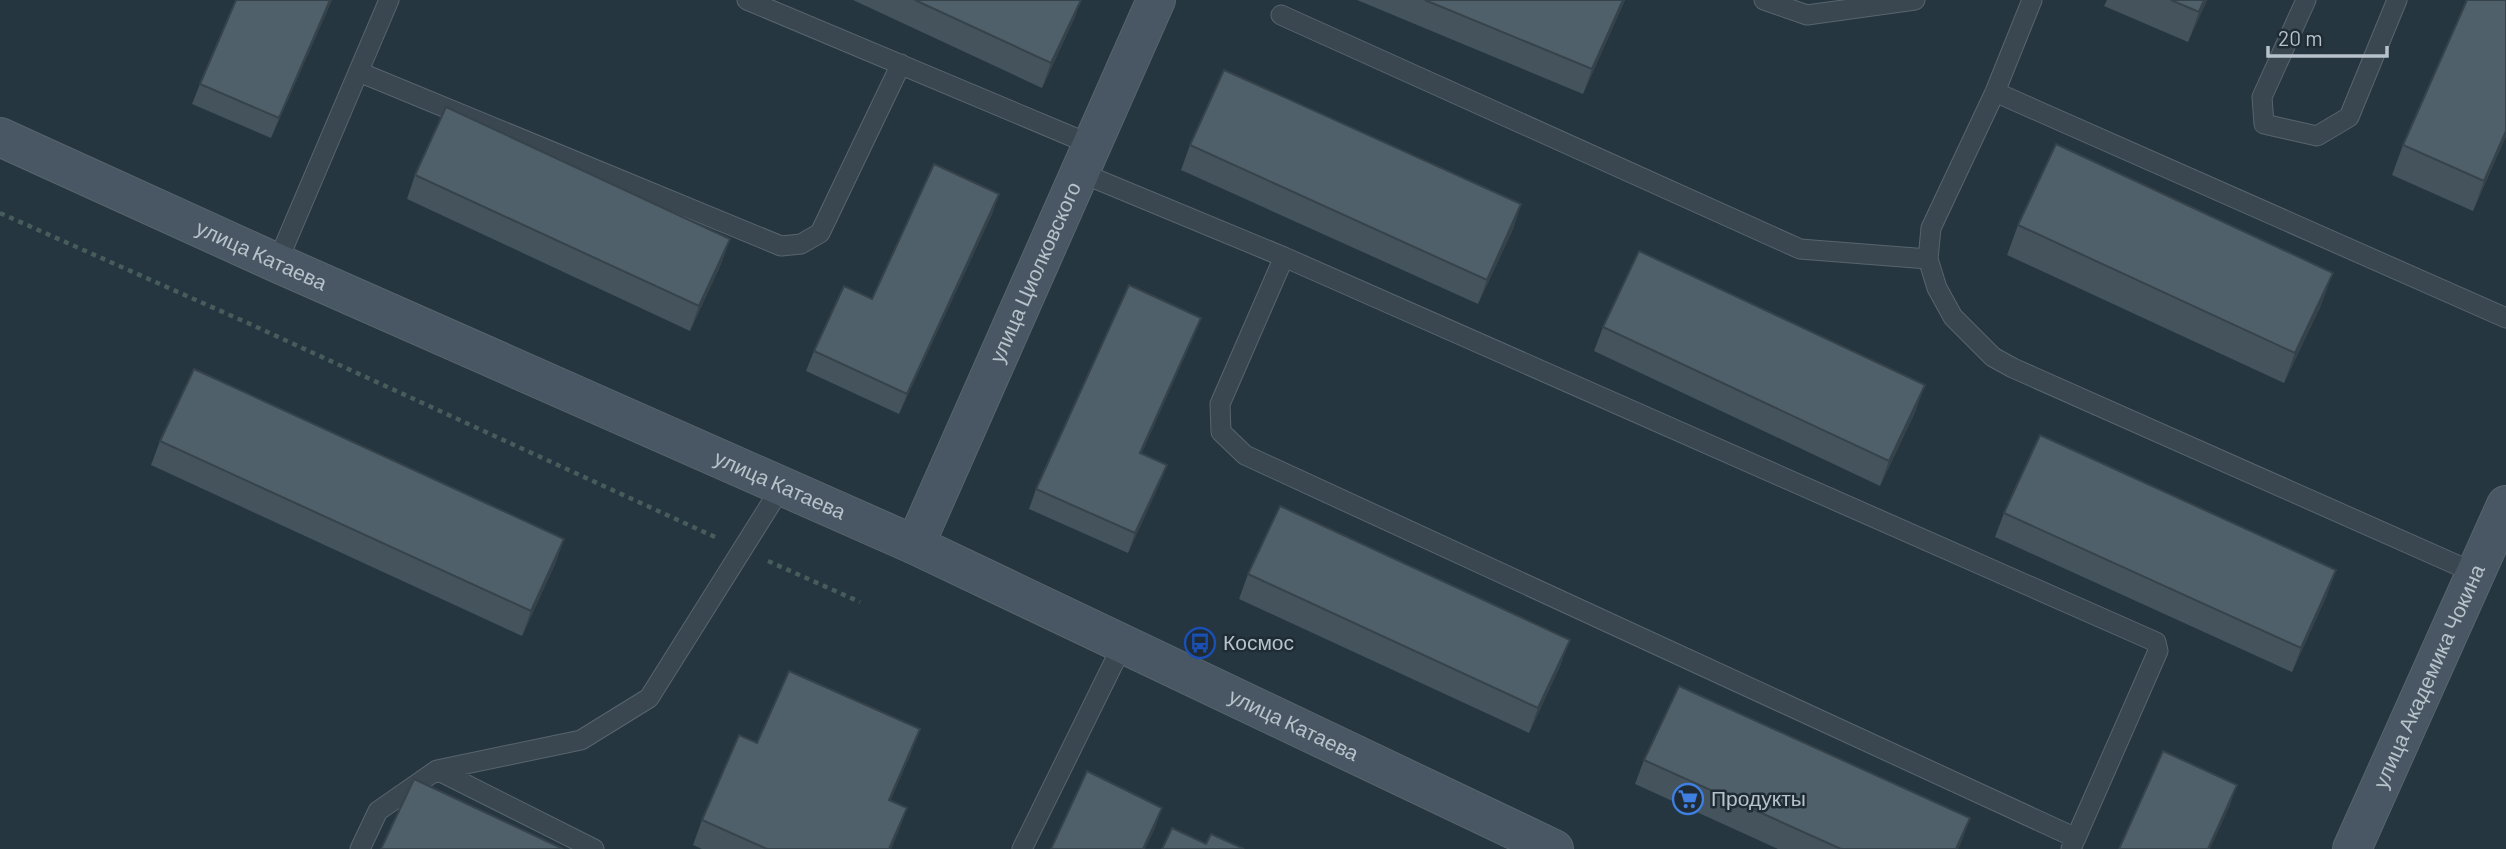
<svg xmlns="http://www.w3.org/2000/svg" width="2506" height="849" font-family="Barlow,sans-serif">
	<rect width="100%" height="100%" fill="#263640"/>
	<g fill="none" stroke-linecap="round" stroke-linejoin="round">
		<g stroke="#58656d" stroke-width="21">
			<path id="lane" d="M747,0L1092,145
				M1764,0L1807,15L1915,0
				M2032,0L1995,92L1931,228L1928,259L1937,288L1953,317L1993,357L2013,368L2475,573
				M2306,0L2262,97L2264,124L2317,136L2349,117L2397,0
				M1281,15L1800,249L1928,259
				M359,72L781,246L801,244L820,233L901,64
				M1995,92L2506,318
				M1079,172L1284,257L2156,642L2158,651L2071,849
				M1284,257L1220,404L1221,432L1245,455L2076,838
				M277,263L389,0
				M437,770L594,849
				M360,849L378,811L437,770L581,740L649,698L782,486
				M1022,849L1123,644"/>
		</g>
		<g stroke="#58656d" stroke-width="40">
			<g id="secondary">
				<path id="s1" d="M0,137L277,263L915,545L1554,849"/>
				<path id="s2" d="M915,545L1156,0"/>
				<path id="s3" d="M2352,849L2506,505"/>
			</g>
		</g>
		<path stroke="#465d5b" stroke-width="4.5" stroke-dasharray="5 5" stroke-linecap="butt" d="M0,213L250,324L715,537
			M768,561L860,602"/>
		<use href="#lane" stroke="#3a4750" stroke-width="19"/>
		<use href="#secondary" stroke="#485763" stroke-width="38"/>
	</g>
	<path fill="#44535c" d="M332,0L271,138L192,104L200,84Z
		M853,0H1081L1074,19L1042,88Z
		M1357,0H1625L1583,94Z
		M2107,0H2207L2188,42L2104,6Z
		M2506,0V136L2473,211L2392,175L2403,145Z
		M1190,145L1521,204L1513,229L1478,304L1181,170Z
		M415,175L730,239L721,264L690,331L407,199Z
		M999,194L992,214L899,414L806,371L814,351L872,299Z
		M2018,225L2322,303L2284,383L2007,255Z
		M1603,327L1916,410L1880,486L1594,351Z
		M1193,338L1141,454L1167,465L1159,485L1128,553L1029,509L1036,489Z
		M160,441L564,539L555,564L522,636L151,465Z
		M2004,513L2327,595L2292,672L1995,537Z
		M1248,574L1561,664L1529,733L1239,599Z
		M757,743L911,753L890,801L907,808L891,849H702L693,845L702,820Z
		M1644,760L1970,818L1958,849H1778L1635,784Z"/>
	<path fill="#37434b" d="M330,0H332L271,138L279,118Z
		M1081,0L1074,19L1042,88L1051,63Z
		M1623,0H1625L1583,94L1592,69Z
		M2204,0H2207L2188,42L2199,12Z
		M2506,131V136L2473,211L2484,181Z
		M999,194L992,214L899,414L907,394Z
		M1521,204L1513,229L1478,304L1487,280Z
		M730,239L721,264L690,331L699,306Z
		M2333,273L2322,303L2284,383L2295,353Z
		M1201,318L1193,338L1133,473L1140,453Z
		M1925,385L1916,410L1880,486L1889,461Z
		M1167,465L1159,485L1128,553L1135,533Z
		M564,539L555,564L522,636L531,611Z
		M2336,570L2327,595L2292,672L2301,648Z
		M1570,640L1561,664L1529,733L1538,708Z
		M920,729L911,753L880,825L889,800Z
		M2237,785L2230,805L2210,849H2208Z
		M907,808L898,833L891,849H889Z
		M1162,808L1155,828L1145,849H1143Z
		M1970,818L1961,843L1958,849H1956Z"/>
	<path fill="#4f606b" stroke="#37434b" stroke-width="2" d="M236,0H330L279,118L200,84Z
		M915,0H1081L1051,63Z
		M1425,0H1623L1592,69Z
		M2171,0H2204L2199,12Z
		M2467,0H2506V131L2484,181L2403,145Z
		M1224,70L1521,204L1487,280L1190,145Z
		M446,107L730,239L699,306L415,175Z
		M2056,144L2333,273L2295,353L2018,225Z
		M934,164L999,194L907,394L814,351L844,286L872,299Z
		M1639,251L1925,385L1889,461L1603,327Z
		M1129,285L1201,318L1140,453L1167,465L1135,533L1036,489Z
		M194,369L564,539L531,611L160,441Z
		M2040,435L2336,570L2301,648L2004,513Z
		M1280,506L1570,640L1538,708L1248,574Z
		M789,671L920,729L889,800L907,808L889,849H767L702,820L739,735L757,743Z
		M1679,686L1970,818L1956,849H1841L1644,760Z
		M2163,751L2237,785L2208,849H2119Z
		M1087,771L1162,808L1143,849H1051Z
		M414,779L563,849H381Z
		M1172,828L1206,844L1211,834L1244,849H1162Z"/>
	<defs>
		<g id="bus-ring" transform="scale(1.575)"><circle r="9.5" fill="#1f2c35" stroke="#1a4fb4" stroke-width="1.5"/><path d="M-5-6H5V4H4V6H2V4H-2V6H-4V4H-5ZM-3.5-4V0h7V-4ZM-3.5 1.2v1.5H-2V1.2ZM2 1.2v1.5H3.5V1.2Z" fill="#1a4fb4"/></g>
		<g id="supermarket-ring" transform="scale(1.575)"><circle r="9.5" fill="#1f2c35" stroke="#3f7fe0" stroke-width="1.5"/><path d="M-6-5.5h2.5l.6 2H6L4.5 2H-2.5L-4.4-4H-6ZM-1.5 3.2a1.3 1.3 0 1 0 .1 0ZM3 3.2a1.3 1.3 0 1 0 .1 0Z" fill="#3f7fe0"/></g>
	</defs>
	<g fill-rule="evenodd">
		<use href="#bus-ring" x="1200" y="643"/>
		<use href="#supermarket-ring" x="1688" y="799"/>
	</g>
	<g text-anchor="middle" stroke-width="5" stroke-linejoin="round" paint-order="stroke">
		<g font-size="21" fill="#b7c2ca" stroke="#1f2c35">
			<text dy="7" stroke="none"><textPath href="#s1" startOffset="287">улица Катаева</textPath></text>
			<text dy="7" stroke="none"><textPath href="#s2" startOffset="298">улица Циолковского</textPath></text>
			<text dy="7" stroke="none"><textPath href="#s1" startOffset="854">улица Катаева</textPath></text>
			<text dy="7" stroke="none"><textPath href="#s3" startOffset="189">улица Академика Чокина</textPath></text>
			<text dy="7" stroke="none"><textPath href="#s1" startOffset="1421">улица Катаева</textPath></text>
		</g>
		<g font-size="21" fill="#b7c2ca" stroke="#1f2c35" text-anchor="start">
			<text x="1223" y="650">Космос</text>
			<text x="1711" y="806">Продукты</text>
		</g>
	</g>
	<path d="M2268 46v10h119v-10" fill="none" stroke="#b7c2ca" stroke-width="3.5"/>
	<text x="2278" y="46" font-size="21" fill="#b7c2ca" stroke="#1f2c35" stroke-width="5" paint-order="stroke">20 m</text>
</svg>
